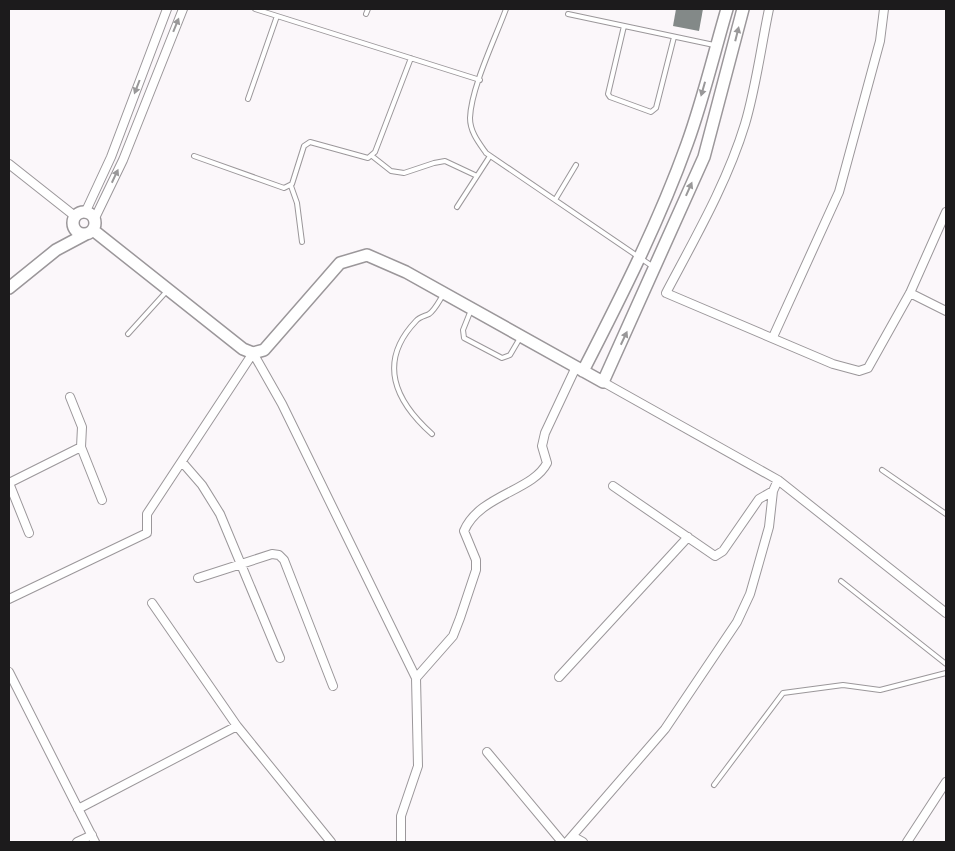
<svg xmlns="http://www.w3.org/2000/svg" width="955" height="851" font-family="'IBM Plex Sans',sans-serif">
	<rect width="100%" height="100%" fill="#fbf7fa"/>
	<path fill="#838988" d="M676,9H703L699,31L673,26Z"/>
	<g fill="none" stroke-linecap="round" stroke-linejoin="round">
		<g stroke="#9b979a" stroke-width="6">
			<path id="lane" d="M255,9L480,80
				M506,9C495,39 471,88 470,118C470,132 479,143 486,153L652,266
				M366,14L368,9
				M568,14L714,45
				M624,26L608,94L610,97L651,112L656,108L674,37
				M248,99L277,16
				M194,156L284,188L292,184L304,146L310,142L368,158L375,152L411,58
				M372,156L391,171L404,173L434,163L445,161L477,176
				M291,186L297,203L302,242
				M555,200L576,165
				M457,207L490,156
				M471,310L463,330L464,338L502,358L510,355L520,338
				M128,334L166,292
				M432,434C395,401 377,362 416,321C419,317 425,316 429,314C435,310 439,301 443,295
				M882,470L946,514
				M841,581L946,664
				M714,785L783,693L843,685L880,690L946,673"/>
		</g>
		<g stroke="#9b979a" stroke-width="10">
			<path id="street" d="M769,9C761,47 756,87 745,124C727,183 695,238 666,293L833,364L859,371L868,368L910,293L946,212
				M9,164L76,217
				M85,213L111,157L167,9
				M94,220L123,160L183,9
				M910,293L946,311
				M773,337L839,192L880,41L884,9
				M603,382L778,480L946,613
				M70,397L82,427L81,447L102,500
				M182,462L202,485L220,514L280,658
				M9,483L81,447
				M9,483L29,533
				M613,486L715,556L723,551L759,499L773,491
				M198,578L272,554L279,555L284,560L333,686
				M9,599L147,533V514L253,353L282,404L416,678L418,766L401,816V842
				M152,603L237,726L331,842
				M9,672L95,842
				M559,677L688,537
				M416,678L453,636L460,618L476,570V560L464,531C479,495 533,491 547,463L542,446L545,433L576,367
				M487,752L562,842
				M78,809L237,726
				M574,837L583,842
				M77,842L92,835
				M567,842L665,729L737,622L750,594L758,566L769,527L773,491L778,480
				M907,842L946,782"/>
		</g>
		<g stroke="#9b979a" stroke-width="14">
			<path id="secondary" d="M73 223a11 11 0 1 1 22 0a11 11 0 1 1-22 0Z
				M93,230L243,349L253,353L264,350L340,263L367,255L406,272L603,382L704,157L743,9
				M9,288L56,250L86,234
				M583,371C621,297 659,222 687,144C703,100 714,53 727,9"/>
		</g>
		<use href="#lane" stroke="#fff" stroke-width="4"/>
		<use href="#street" stroke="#fff" stroke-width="8"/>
		<use href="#secondary" stroke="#fff" stroke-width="11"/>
	</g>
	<defs><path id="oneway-solid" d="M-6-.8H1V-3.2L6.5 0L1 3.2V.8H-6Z" transform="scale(1.25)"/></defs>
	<g fill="#999899">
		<use href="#oneway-solid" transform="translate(176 25) rotate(-68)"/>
		<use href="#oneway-solid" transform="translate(737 34) rotate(-76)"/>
		<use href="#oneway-solid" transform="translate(137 87) rotate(111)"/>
		<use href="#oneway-solid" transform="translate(703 89) rotate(106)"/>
		<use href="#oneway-solid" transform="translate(115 176) rotate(-65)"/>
		<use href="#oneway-solid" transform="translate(689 189) rotate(-66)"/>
		<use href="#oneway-solid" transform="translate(624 338) rotate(-65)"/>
	</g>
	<rect width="955" height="851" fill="none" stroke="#1c1b1c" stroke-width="20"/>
</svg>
